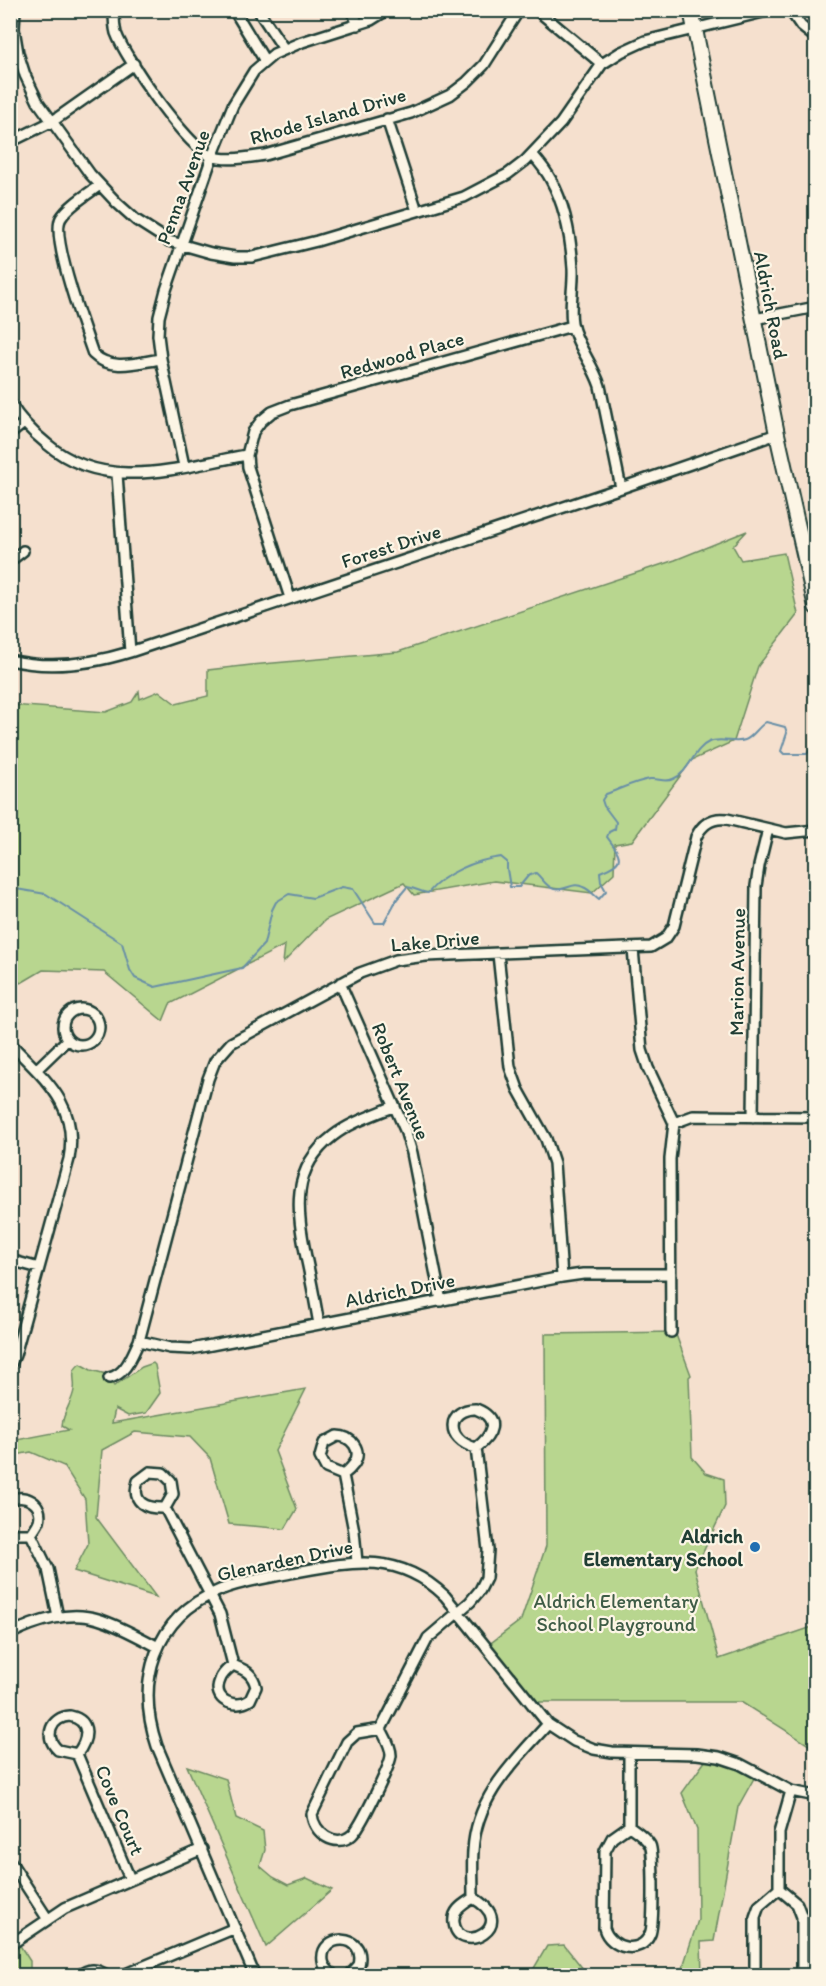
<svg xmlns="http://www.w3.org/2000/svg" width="826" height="1986" font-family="Itim,sans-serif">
	<rect width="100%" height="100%" fill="#f5e0ce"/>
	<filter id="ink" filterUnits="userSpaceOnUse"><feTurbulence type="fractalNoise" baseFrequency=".0167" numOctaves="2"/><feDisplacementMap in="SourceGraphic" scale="12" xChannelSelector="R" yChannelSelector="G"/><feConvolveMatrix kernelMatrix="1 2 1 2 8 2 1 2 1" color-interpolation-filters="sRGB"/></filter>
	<g filter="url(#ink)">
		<path fill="#b8d68f" stroke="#6c8a62" stroke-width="1.5" d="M747,531L733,546L741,560L784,553L798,614L758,666L734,741L692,760L632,841L615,844L614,873L592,893L494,881L414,895L404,883L325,920L283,963L285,945L170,1004L163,1021L104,972L43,970L21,983L11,976V705L106,712L132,702L139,691L140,699L159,691L176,704L208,696V670L251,665L398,652L675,560Z
			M675,1332L691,1375L689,1377L692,1457L706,1473L724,1479L725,1506L695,1569L719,1659L815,1626V1749L741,1702H531L487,1646L521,1620L546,1546L545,1334Z
			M153,1363L155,1365L160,1393L146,1413L128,1416L115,1409L112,1423L306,1389L275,1451L297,1509L285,1529L229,1524L210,1458L190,1437L135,1432L102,1450L96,1517L156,1597L74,1571L88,1544L85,1499L64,1466L31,1452L11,1456V1441L69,1430L62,1426C63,1412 72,1403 74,1390C76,1379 69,1372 80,1364L91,1370L106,1374L114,1386L142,1367Z
			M711,1753L758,1771L738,1807L714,1941L701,1942L702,1975L680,1976L698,1920L697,1830L682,1793Z
			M187,1766L226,1779L236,1818L263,1831L265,1850L260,1866L273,1877L288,1885L307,1878L332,1890L266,1947Z
			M10,1930L30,1961V1975H11Z
			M564,1945L588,1975H530L547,1946Z"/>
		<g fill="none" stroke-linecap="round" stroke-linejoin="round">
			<path stroke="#688fa7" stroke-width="2" d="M10,888L46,894L122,943L130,970L135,978L155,987L242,968L264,944L272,910L276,902L289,894L313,898L342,887L353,889L375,923H384L397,899L407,887C415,888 420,892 428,893C444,873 476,860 501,857L507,862V869L510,887H519L528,876L536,873C543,879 545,886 554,889C565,892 573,881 583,887C589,889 594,895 599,899L606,891L601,882L600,872C626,862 622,857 607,837L609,832L615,829L616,822L604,806L602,800L606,794C620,789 636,781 650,779C658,778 665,783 673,779C690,772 693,749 709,742C721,737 734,744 745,740C752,738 758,727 766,722L785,727L787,733L781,751L784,754H807L816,741"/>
			<g stroke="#1f3d34" stroke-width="14">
				<path id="street" d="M15,10L14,29L18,53L25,75L38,102L90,174L117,203L136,220L169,241L211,253L235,257H252L317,241L464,197L508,174L525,161L561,123L602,64L621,52L645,41L771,10
					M114,10C114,18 114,26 116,33C125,58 187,147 211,156C227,162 249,157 265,155L411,113L450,95L467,82L484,65L519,10
					M234,10L265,61
					M258,10L284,49
					M352,10L358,25
					M537,10L602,64
					M790,10L801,26L816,38
					M387,119L417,211
					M10,142L53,121L134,64
					M532,154C539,162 546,170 551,180C565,205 571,240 573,268C574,286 569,306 572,323C576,345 593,364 600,386L621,488
					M100,185C88,194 69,205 61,218C50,236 85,331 93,354C111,372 139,362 161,359
					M754,319L816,307
					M10,403C20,420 32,432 47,444C106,494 179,467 247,455
					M10,434L24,423
					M184,466L161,359L158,335L159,317L166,290L212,157L233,105L254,71L274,54L302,42L371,20L387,10
					M117,474L130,652
					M10,561L23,551
					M290,598L248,467L247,455L253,432L261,421L272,412L290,405L572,326
					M10,660C51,670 91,664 130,652L621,488L777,434
					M633,949L642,1050L648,1068L674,1123
					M498,954L510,1067L518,1089L546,1139L554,1163L562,1277
					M340,983L405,1130L412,1153L441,1301
					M63 1027a18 18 0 1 1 36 0a18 18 0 1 1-36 0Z
					M10,1043C44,1079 79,1104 69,1159L15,1355L10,1366
					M37,1069L67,1040
					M753,1117L756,886L759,866L768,829
					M10,1260L39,1268
					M319,1324C315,1302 311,1279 306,1257C297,1211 290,1169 333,1136C351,1122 374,1115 395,1106
					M671,1332L670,1159L674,1123L693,1116L816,1117
					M139,1341L170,1348L191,1349L562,1277L583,1274H670
					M109,1378C126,1375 132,1355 139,1341L208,1079L215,1061L231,1043L360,973L396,960L426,956L651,947L666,938L674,926L696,837C702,824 712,817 727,819L786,833L816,830
					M476,1409C501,1419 492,1436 476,1448C444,1440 447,1408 476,1409Z
					M337,1436C351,1436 363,1450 354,1464C351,1468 347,1472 343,1475L326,1468L320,1457L324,1443Z
					M150,1472L163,1473L171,1481L173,1494L165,1508C146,1509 131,1503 138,1481Z
					M343,1475L354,1531L357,1562
					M10,1500C25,1493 44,1503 39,1521C37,1526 34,1530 31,1534H16L10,1531
					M165,1508L220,1614L233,1665
					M31,1534L48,1569L58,1617
					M10,1634C35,1621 70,1610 98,1619C118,1625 139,1637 158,1647
					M233,1665C245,1670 253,1673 256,1687L250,1700C235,1710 211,1700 220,1680C222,1673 228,1669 233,1665Z
					M70,1716C92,1721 88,1740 77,1754L58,1750C43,1737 51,1717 70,1716Z
					M381,1729L428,1638L470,1602L480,1590L486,1578L488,1550L476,1448
					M381,1729C385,1737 391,1746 391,1755C391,1765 360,1828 352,1835C336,1849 313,1833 312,1814L347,1742L357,1733Z
					M629,1753V1826
					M77,1754L130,1879
					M629,1826C636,1831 645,1836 650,1845C654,1852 654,1926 650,1934C641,1956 610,1949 604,1928L605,1851L612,1838Z
					M10,1861L47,1918
					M779,1889V1833L791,1791
					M473,1898C473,1882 472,1866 473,1851C476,1796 514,1762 548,1724
					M473,1898C522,1925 459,1958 454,1923C452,1910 464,1904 473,1898Z
					M10,1945L65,1908L202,1849
					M79,1976C89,1967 97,1969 108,1976
					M121,1976L235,1928
					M255,1976L157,1746C135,1682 154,1617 220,1590C242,1581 267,1578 291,1573C349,1562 397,1550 445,1596L548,1724L574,1741L594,1749L612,1752L697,1754L719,1757L740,1764L791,1791L816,1796
					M335,1976C329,1972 324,1968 323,1961C319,1933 367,1932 359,1965L349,1976
					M755,1976V1917L759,1906L779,1889L797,1904L802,1917V1976"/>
			</g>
			<g stroke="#1f3d34" stroke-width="18">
				<path id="secondary" d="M691,10L777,434L816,607"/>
			</g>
			<use href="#street" stroke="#fcf5e5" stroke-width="9"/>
			<use href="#secondary" stroke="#fcf5e5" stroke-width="14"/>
		</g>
	</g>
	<circle fill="#1f6fb2" stroke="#fcf5e5" stroke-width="2" cx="755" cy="1547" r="6"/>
	<g text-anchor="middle" stroke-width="4.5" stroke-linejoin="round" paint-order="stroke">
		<g font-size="20" fill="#1f3d34" stroke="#fcf5e5">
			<text transform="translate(328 116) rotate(-16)" y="7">Rhode Island Drive</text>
			<text transform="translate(183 187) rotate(-70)" y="7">Penna Avenue</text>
			<text transform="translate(771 305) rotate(79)" y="7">Aldrich Road</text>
			<text transform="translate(402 355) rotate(-16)" y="7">Redwood Place</text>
			<text transform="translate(391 546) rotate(-18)" y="7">Forest Drive</text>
			<text transform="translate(435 941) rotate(-5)" y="7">Lake Drive</text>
			<text transform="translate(737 972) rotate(-89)" y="7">Marion Avenue</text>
			<text transform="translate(401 1081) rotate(68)" y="7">Robert Avenue</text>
			<text transform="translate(400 1290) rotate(-11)" y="7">Aldrich Drive</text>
			<text transform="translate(285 1560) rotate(-12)" y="7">Glenarden Drive</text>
			<text transform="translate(120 1810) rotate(67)" y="7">Cove Court</text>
		</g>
		<g font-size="20" font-weight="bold" fill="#1f3d34" stroke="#fcf5e5" text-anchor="end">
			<text x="743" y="1543">Aldrich<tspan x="743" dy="23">Elementary School</tspan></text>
		</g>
		<g font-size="20" fill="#3e5c46" stroke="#fcf5e5">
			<text x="616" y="1608">Aldrich Elementary<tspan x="616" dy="23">School Playground</tspan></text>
		</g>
	</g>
	<rect width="826" height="1986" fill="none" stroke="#fcf5e5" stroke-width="36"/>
	<rect x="18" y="18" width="790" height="1950" fill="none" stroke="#1f3d34" stroke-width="2" filter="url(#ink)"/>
</svg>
